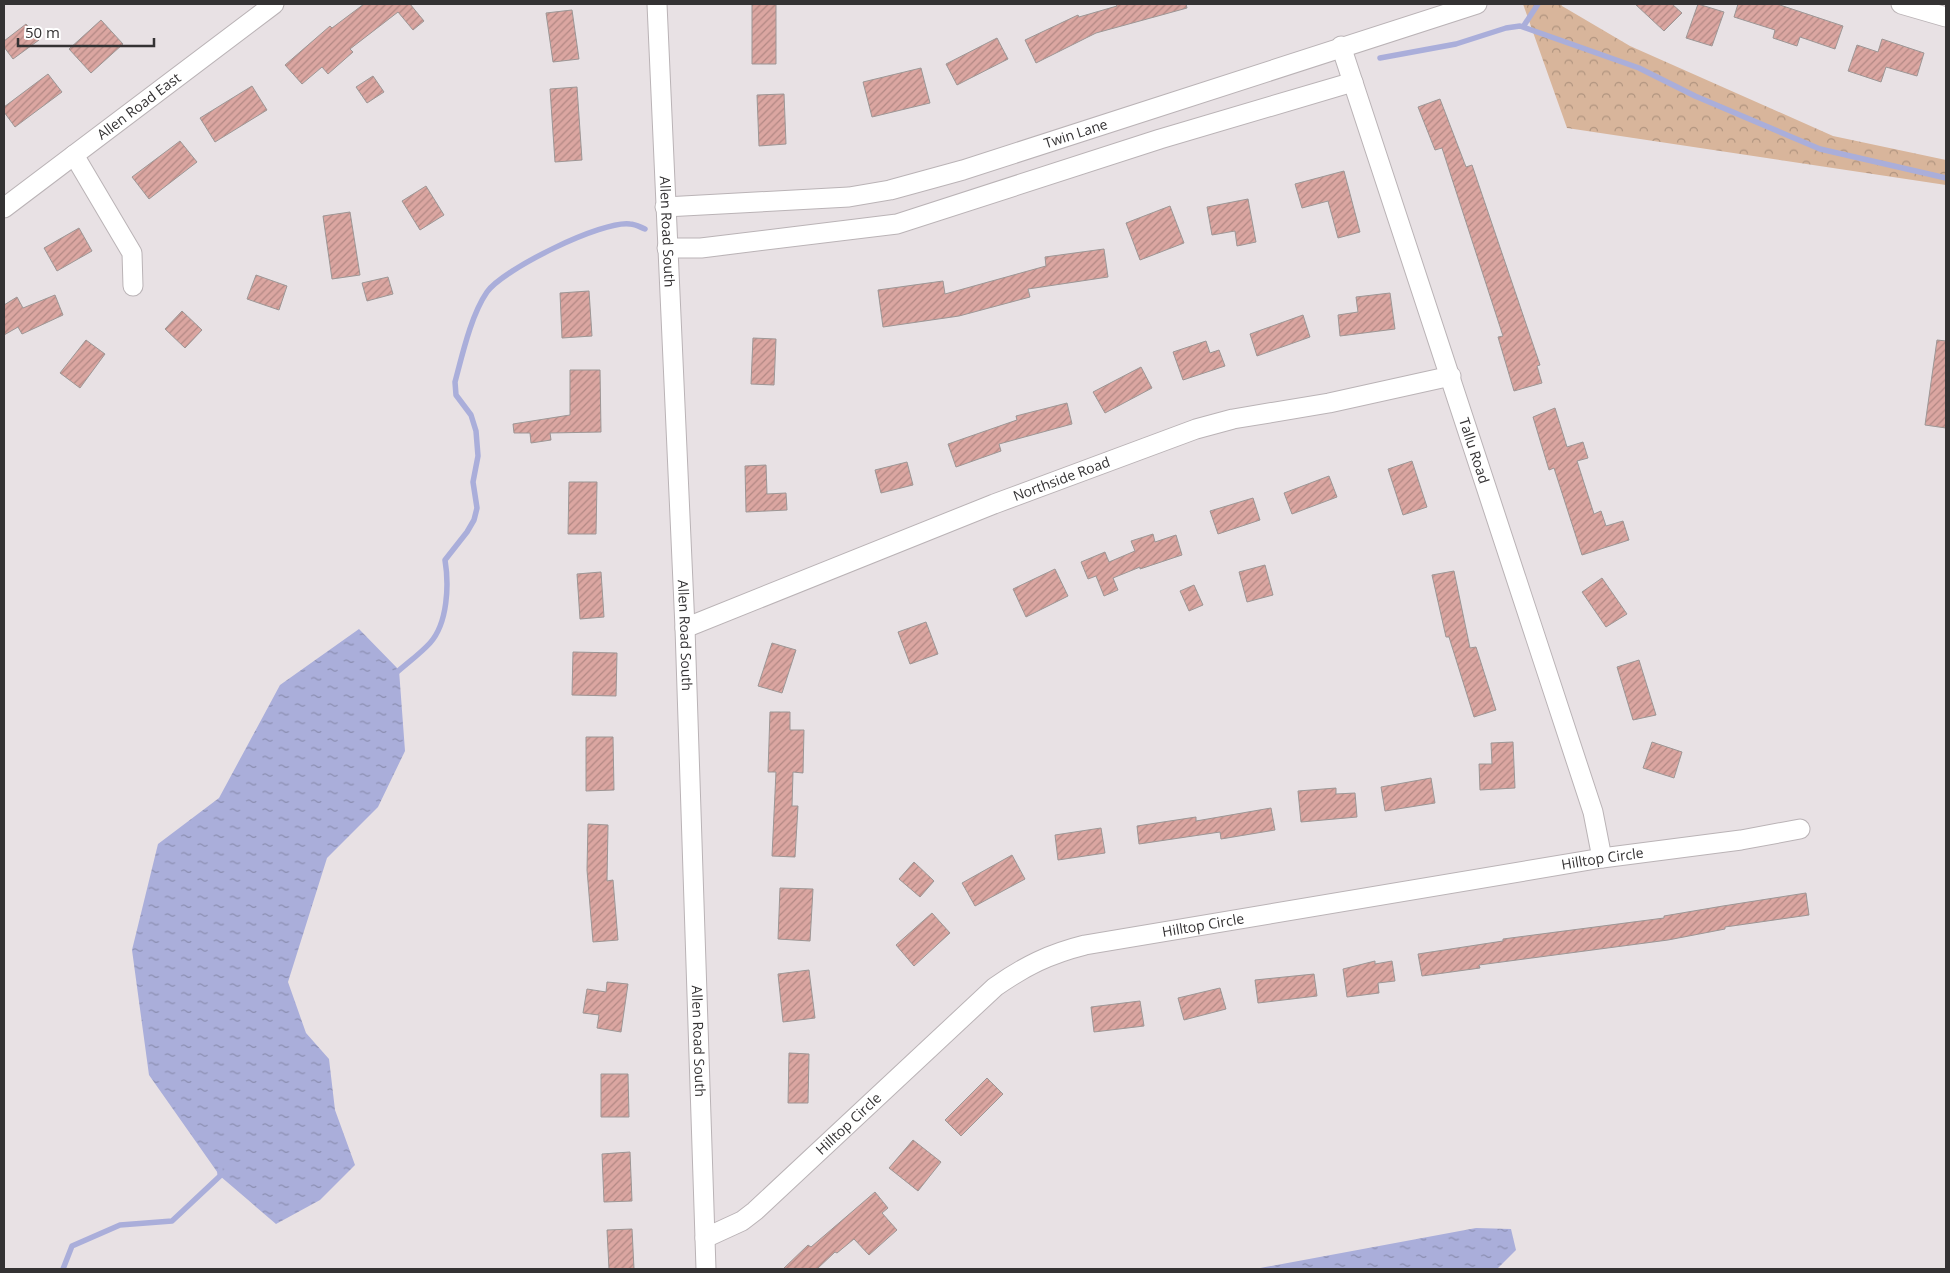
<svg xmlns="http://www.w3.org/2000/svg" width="1950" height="1273" font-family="'Open Sans',sans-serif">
	<defs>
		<pattern id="forest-crowns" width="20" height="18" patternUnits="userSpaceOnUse" patternTransform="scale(1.25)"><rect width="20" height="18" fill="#d8b59b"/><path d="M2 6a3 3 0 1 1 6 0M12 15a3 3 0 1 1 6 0" fill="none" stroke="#b0947f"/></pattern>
		<pattern id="water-ripples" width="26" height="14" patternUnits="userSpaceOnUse" patternTransform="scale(1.25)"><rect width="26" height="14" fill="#aaaeda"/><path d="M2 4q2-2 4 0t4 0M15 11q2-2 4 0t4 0" fill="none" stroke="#8b8eb1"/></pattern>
		<pattern id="building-hatch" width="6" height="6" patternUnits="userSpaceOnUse" patternTransform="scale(1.25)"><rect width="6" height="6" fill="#dba6a1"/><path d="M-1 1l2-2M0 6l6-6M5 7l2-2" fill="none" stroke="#b28884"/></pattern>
	</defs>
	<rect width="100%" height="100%" fill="#e8e1e4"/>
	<path fill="url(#forest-crowns)" d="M1523,4H1561L1562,6L1630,46L1833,136L1946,160V185L1567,128Z"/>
	<path fill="url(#water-ripples)" d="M359,629L399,670L405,751L378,807L327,858L288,982L306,1033L329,1059L335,1110L355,1165L320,1200L276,1224L220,1176L149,1075L132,950L158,844L219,798L280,685Z
		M1476,1228L1511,1229L1516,1250L1497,1269H1255Z"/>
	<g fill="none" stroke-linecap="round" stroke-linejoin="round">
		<path stroke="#aaaeda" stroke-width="5.5" d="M1523,27L1538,4
			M1380,58L1456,44L1506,28L1520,26L1639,68L1695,96L1820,149L1946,178
			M395,674C406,664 420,654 430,643C448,623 449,584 445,560L467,532L474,520L477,508L473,482L478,456L476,431L471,415L456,395L455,382C462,356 471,315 487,292C503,269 603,220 630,224C635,224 640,227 645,229
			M63,1269L72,1246L120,1225L172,1221L220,1176V1170"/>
	</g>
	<path fill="url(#building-hatch)" stroke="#9d9695" d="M364,4H410L424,21L413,30L398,12L350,49L353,52L328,74L322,67L302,84L285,65L330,26L332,28Z
		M752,4H776V64H752Z
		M1116,4H1186L1187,8L1096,33L1036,63L1025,40L1078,15L1079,17L1117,6Z
		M1635,4H1672L1682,13L1664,31Z
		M1698,4L1724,12L1712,46L1686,38Z
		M1738,4H1777L1843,26L1835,49L1800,37L1797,46L1773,38L1775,30L1734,17Z
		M572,10L579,59L553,62L546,13Z
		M101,20L123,44L91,73L69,49Z
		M26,24L39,40L13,59L4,47V41Z
		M997,38L1008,59L957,85L946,64Z
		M1882,39L1924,53L1917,76L1886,67L1881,82L1848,71L1857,45L1878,52Z
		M921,68L930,103L872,117L863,82Z
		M48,74L62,92L15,127L4,112V107Z
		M373,76L384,92L367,103L356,87Z
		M252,86L267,110L215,142L200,118Z
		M577,87L582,160L555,162L550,89Z
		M784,94L786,144L759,146L757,95Z
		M1440,99L1466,167L1472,165L1540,365L1537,366L1542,383L1514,391L1498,337L1503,336L1442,148L1435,150L1418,107Z
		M180,141L197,162L149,199L132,177Z
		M1344,171L1360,232L1338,238L1328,201L1302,208L1295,184Z
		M426,186L444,215L420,230L402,201Z
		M1248,199L1256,242L1237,246L1235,231L1212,235L1207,207Z
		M1170,206L1184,243L1140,260L1126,223Z
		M350,212L360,275L332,279L323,216Z
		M79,228L92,251L57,271L44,248Z
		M1104,249L1108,277L1028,289L1030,297L959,316L883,327L878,290L943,281L945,294L1046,266L1045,257Z
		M256,275L287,286L279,310L247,299Z
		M388,277L393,294L367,301L362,283Z
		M589,291L592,336L562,338L560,293Z
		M1390,293L1395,329L1340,336L1338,315L1358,312L1356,297Z
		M55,295L63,315L22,334L18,327L4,335V305L17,297L23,308Z
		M182,311L202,330L185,348L165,329Z
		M1303,315L1310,337L1257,356L1250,334Z
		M753,338L776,339L774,385L751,384Z
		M86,340L105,354L80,388L60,373Z
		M1937,340L1946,341V428L1925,425Z
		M1206,341L1210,353L1219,350L1225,366L1183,380L1173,352Z
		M1141,367L1152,388L1105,413L1093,392Z
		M570,370H600L601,432L550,433L551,440L531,443L530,433H514L513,424L570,415Z
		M1067,403L1072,424L999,444L1001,451L956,467L948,444L1017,420L1016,416Z
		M1555,408L1567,447L1583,442L1588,458L1577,461L1594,514L1601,511L1606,526L1623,521L1629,540L1582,555L1554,468L1549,470L1533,417Z
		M1412,461L1427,507L1403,515L1388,469Z
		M907,462L913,485L881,493L875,470Z
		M766,465L767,494L786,493L787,510L746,512L745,466Z
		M1329,476L1337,497L1292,514L1284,493Z
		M569,482H597L596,534H568Z
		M1253,498L1260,520L1218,534L1210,511Z
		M1153,534L1155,542L1176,535L1182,555L1140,569V567L1113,578L1118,590L1104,596L1096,576L1088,579L1081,562L1105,552L1109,562L1135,551L1131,541Z
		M1265,565L1273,595L1247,602L1239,572Z
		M1055,569L1068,596L1026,617L1013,589Z
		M1454,571L1470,648L1476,647L1496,710L1474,717L1449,637H1446L1432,575Z
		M601,572L604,617L580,619L577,574Z
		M1602,578L1627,614L1606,627L1582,592Z
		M1194,585L1203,605L1189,611L1180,591Z
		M926,622L938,654L910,664L898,632Z
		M772,643L796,650L782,693L758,686Z
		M573,652L617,653L616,696L572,695Z
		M1639,660L1656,715L1633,720L1617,667Z
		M770,712H790V730H804L803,773L793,772L792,806H798L795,857L772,856L776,772H768Z
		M586,737H613L614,790L586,791Z
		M1513,742L1515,788L1480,790L1479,764H1492L1491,743Z
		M1652,742L1682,752L1674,778L1643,768Z
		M1431,778L1435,803L1385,811L1381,787Z
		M1336,788V794L1355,793L1357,817L1301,822L1298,791Z
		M1271,808L1275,830L1221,839L1220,832L1139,844L1137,826L1196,817V821Z
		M588,824L608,825L607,881L613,880L618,940L593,942L587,870Z
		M1101,828L1105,853L1058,860L1055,835Z
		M1012,855L1025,879L975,906L962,883Z
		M914,862L934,881L920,897L899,879Z
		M780,888L813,889L810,941L778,939Z
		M1806,893L1809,915L1725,927V929L1668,940L1479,965L1480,968L1422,976L1418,954L1503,941V939L1664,918V916L1723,906Z
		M932,913L950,933L914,966L896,945Z
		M1375,961V964L1392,961L1395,981L1378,983L1379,993L1347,997L1343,969Z
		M809,970L815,1018L783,1022L778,974Z
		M1314,974L1317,996L1258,1003L1255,980Z
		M607,982L628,984L621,1032L597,1028L599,1015L583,1013L587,989L606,992Z
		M1220,988L1226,1009L1184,1020L1178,998Z
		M1140,1001L1144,1026L1094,1032L1091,1007Z
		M789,1053L809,1054L808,1103H788Z
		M601,1074H628L629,1117H601Z
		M987,1078L1003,1094L961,1136L945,1120Z
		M913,1140L941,1162L918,1191L889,1168Z
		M630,1152L632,1201L604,1202L602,1154Z
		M875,1192L888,1208L882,1213L897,1230L869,1255L854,1239L837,1253L835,1252L817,1269H783L808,1245L811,1247Z
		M632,1229L634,1269H609L607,1230Z"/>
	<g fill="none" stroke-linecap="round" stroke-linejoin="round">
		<g stroke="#bab3b6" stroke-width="21">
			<g id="minor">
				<path id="s1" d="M657,4L685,628L706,1269"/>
				<path d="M1901,4L1946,17"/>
				<path id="s2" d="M1341,46L1593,812L1602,858"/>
				<path d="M74,155L132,253L133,286"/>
				<path id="s3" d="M665,207L849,197L890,190L963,170L1477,4"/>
				<path id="s4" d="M4,208L274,4"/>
				<path d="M667,248H701L897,224L1160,139L1353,82"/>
				<path id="s5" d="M685,628L994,504L1196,429L1233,419L1329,403L1451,376"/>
				<path id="s6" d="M705,1238L742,1221L755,1211L995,987C1025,966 1049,954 1085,945L1602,858L1741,840L1800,829"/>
			</g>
		</g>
		<use href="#minor" stroke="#fff" stroke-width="19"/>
	</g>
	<g text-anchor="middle" stroke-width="4" stroke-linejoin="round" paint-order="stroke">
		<g font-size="14" fill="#343233" stroke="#fff">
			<text dy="5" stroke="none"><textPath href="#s4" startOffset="169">Allen Road East</textPath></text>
			<text dy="5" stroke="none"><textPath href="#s3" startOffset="420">Twin Lane</textPath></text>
			<text dy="5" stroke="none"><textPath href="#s1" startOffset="228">Allen Road South</textPath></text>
			<text dy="5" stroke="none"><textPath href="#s2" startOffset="426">Tallu Road</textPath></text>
			<text dy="5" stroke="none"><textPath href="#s5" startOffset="405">Northside Road</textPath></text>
			<text dy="5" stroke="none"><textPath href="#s1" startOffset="632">Allen Road South</textPath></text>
			<text dy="5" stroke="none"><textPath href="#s6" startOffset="1010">Hilltop Circle</textPath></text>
			<text dy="5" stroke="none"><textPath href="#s6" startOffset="605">Hilltop Circle</textPath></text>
			<text dy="5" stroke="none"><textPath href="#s1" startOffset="1038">Allen Road South</textPath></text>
			<text dy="5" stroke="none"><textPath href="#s6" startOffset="185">Hilltop Circle</textPath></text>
		</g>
	</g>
	<rect width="1950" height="1273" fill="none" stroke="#343233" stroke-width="10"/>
	<path d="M18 38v8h136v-8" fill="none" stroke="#343233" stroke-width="2.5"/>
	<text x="25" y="38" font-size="15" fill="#343233" stroke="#ffffff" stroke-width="4" paint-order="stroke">50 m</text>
</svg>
